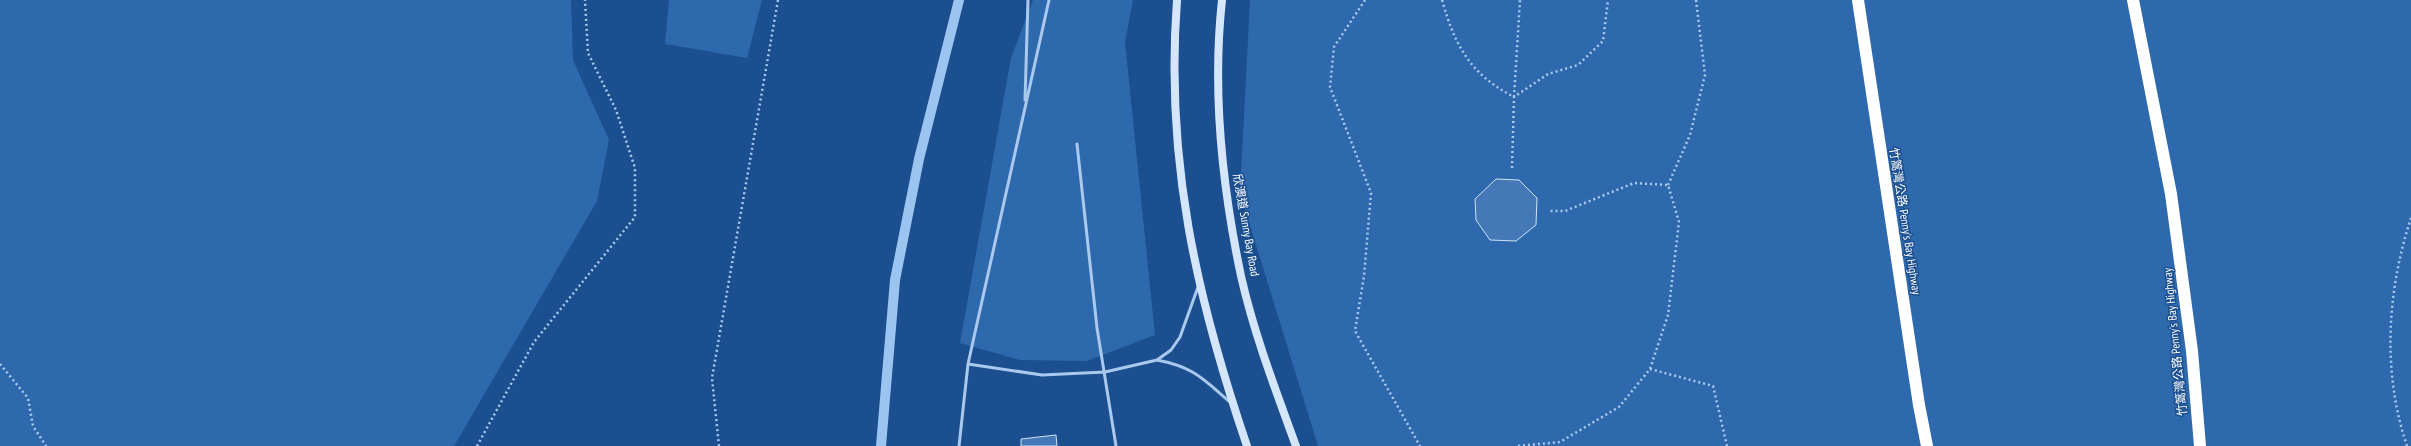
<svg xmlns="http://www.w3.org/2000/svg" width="2411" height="446" font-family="'PT Sans Narrow','Noto Sans TC',sans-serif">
	<rect width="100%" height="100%" fill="#1b4f8f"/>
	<path fill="#2e69ad" d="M0,0H571L573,60L609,140L597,201L454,446H0Z
		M669,0H762L747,58L665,44Z
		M1033,0H1133L1125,42L1155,335L1087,361L1020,360L960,343L1011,58Z
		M1250,0H2411V446H1318L1240,193Z"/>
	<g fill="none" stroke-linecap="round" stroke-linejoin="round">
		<path stroke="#9cc4f0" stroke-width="10" d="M881,446L895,280L919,159L959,0"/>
	</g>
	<path fill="#4478b7" stroke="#cfe3fa" d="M1496,179L1519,180L1537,198L1536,225L1516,241L1490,240L1476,220L1475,199Z
		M1056,435L1057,446H1021V439Z"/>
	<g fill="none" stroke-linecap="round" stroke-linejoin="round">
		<path stroke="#a9c9ee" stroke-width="2.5" stroke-dasharray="2 3" stroke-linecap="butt" d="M1365,0L1334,47L1330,87L1371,193L1364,276L1355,331L1420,446
			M1442,0C1455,46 1470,74 1514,97L1520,0
			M1512,168L1514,97L1548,74L1578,65L1603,41L1608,0
			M1668,185L1690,135L1705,75L1696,0
			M0,364L28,398L33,426L46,446
			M1650,369L1713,386L1727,446
			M477,446L534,342L635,217V168L616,110L588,53L585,0
			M719,446L712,378L778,0
			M1518,446L1560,442L1619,407L1650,369L1668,315L1679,222L1668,185L1634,183L1565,211H1549
			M2407,446C2382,372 2387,291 2411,218"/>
		<path stroke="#a9c9ee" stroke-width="3" d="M1025,100L1028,0
			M1077,144L1097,328L1116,446
			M1157,360C1194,367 1203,379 1230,402
			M968,364L1042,375L1105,372L1157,360L1171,350L1180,337L1198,287
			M959,446L968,364L1049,0"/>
		<path stroke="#d6e6fa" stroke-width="8" d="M1177,0C1165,159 1196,296 1247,446
			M1222,0C1212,92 1222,186 1241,276C1254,334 1276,391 1296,446"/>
		<path stroke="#fff" stroke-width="12" d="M1858,0L1919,405L1927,446
			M2133,0L2171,194L2192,351L2200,446"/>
	</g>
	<g text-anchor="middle" stroke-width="3" stroke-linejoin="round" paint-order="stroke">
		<g font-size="12" fill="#fff" stroke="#1b4f8f">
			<text transform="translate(1905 221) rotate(81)" y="4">竹篙灣公路 Penny's Bay Highway</text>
			<text transform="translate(1246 225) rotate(80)" y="4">欣澳道 Sunny Bay Road</text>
			<text transform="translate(2175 342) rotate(-96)" y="4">竹篙灣公路 Penny's Bay Highway</text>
		</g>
	</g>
</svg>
